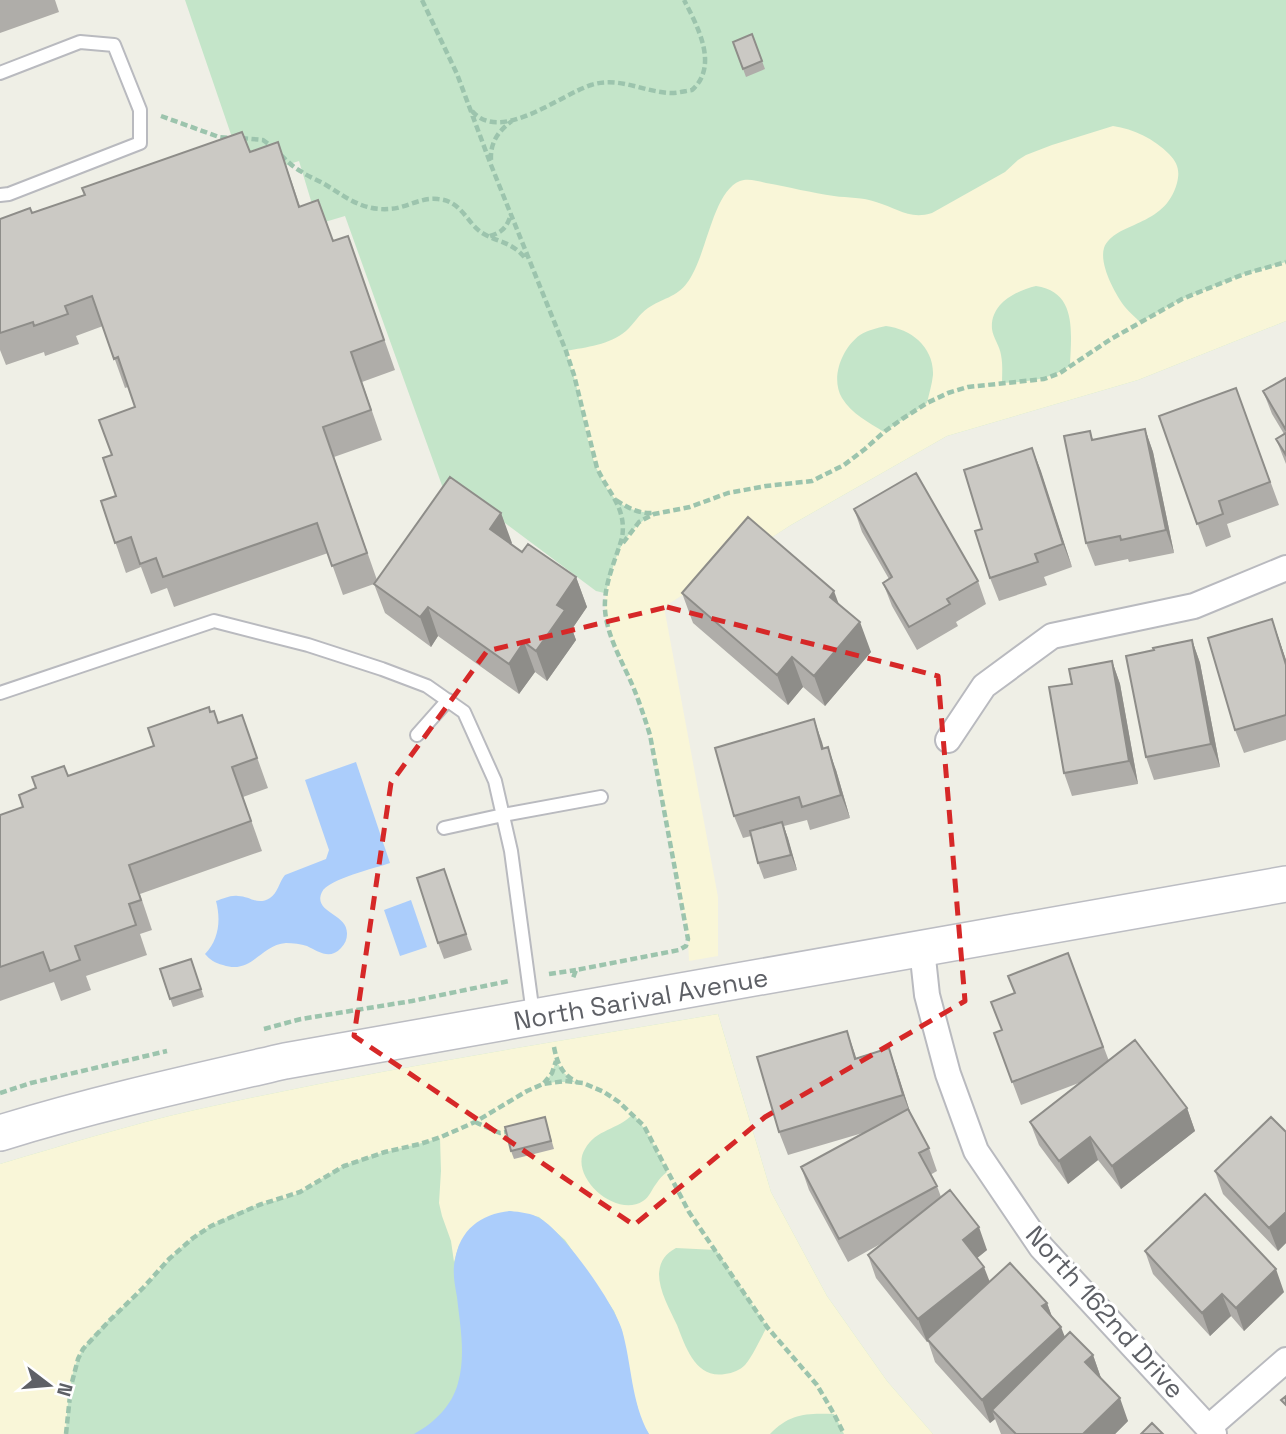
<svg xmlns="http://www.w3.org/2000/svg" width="1286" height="1434" font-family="'Space Grotesk',sans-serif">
	<rect width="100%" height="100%" fill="#efefe6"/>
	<path fill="#c4e5c9" d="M185,0H1286V321L1138,380L947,436L791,525L663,607L596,591L469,496L449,505L345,216L318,224L299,161L267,171L260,148L238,155Z
		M718,1014L771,1192L827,1296L887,1381L933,1434H0V1164C64,1145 129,1125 195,1110C368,1071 544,1044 718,1014Z"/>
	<path fill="#f9f6d8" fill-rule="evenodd" d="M1113,126C1134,129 1154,139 1169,154C1178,163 1180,171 1177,183C1165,228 1115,221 1104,248C1099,264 1115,294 1125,307C1129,312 1135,317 1140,322L1182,299L1244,274L1286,262V321L1138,380L947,436L791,525L664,607L718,897V956L689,961L688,939L650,735C645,719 641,704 634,689C623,662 604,633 605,603C605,591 610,579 613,567C621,541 632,527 654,513C641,513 625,509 615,499C590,471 586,428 578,393C575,379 570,365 566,351C587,347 609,345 626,331C634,324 639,314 648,308C661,299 677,297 687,283C707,257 712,192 740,181C748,178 758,181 766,183C789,187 812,193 834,196C848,198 863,197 876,202C897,208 909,220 932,213L1005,172L1018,160L1026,155L1052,145ZM1036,286C1078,292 1071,334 1070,366C1049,380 1026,382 1002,383C1002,374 1003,365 1001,355C1000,346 993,338 992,329C990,304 1015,291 1036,286ZM886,326C911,329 934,347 933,375C932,384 929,394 927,403L884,432C868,422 852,414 842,398C830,378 842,348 860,335C868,330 877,328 886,326Z
		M718,1014L771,1192L827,1296L887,1381L933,1434H844L834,1414C807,1413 790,1413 770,1434H649L642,1423L634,1395L622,1331L614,1311L565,1240L539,1217L509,1211L459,1245L454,1262L451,1241L442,1216L439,1203L441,1171L440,1138C409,1147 378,1152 348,1164C328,1172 312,1188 292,1196C282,1200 272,1201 261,1204C238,1211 214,1223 194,1237C174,1252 159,1272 142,1290C122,1309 97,1327 82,1351C69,1371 67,1410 66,1434H0V1164C64,1145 129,1125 195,1110C368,1071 544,1044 718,1014ZM556,1061L564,1073L575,1082H555L544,1084L552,1073ZM633,1114C648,1131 657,1151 667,1172C663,1175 659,1179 656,1184C652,1189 649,1198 643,1201C616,1219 568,1176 585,1149C596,1129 618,1130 633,1114ZM676,1248L716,1250L767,1327C760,1339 754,1354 745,1365C740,1370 733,1373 725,1374C696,1379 686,1348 677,1325C670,1310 659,1291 659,1274C660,1261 665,1254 676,1248Z"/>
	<path fill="#abcdfb" d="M356,762L390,863C376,868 328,879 322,892C312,913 348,913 347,934C347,939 345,944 341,948C330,960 319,952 307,946C301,944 293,943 286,943C260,945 252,975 223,965C215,963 210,960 205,954C219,940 221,920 216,901C223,899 230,895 238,896C250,896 257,906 270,898C278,893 279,882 285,875L326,859L329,850L305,780Z
		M411,900L427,947L400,956L384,910Z
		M510,1211C520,1212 532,1213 541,1219C564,1233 614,1303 622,1330C632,1365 631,1402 649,1434H414C434,1423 452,1406 458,1383C466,1355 460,1325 457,1297C455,1286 452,1272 455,1260C460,1230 480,1214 510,1211Z"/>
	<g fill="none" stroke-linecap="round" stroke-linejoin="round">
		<g stroke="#b9babf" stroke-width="16">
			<path id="lane" d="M0,73L80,42L114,45L140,110V143L9,194L0,195
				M0,693L214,621L308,645L382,669L427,686L464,712L495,781L511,851L533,1014
				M417,735L448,700
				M444,828L503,815L601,797"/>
		</g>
		<g stroke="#b9babf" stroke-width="28">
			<path id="street" d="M948,740L984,686L1052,636L1194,606L1286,568
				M922,949L927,995L948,1074L976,1151L1041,1247L1214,1434
				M1208,1428L1286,1360"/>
		</g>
		<g stroke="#bcbdc3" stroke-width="38">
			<path id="secondary" d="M0,1133C94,1104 189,1083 285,1061L1286,884"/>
		</g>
		<path stroke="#9cc4ad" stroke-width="4.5" stroke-dasharray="7 3.5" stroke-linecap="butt" d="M422,0L457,74L491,165L566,351L574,375L597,468C609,494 627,508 622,538C616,558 606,580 605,601C603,631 623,662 634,689C640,704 645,719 650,735L688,939L686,946L679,950L576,970L573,978
			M472,111C500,144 560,95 591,85C619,76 643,92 671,93C678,93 685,91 692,90C719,66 698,27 684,0
			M161,116L219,137L229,138
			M241,138L263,140L275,149
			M281,155C287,161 294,168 302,172C309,177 318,180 326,185C347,198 363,211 390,209C406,208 421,197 438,199C463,201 467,225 484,234C500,243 512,242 525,258
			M491,160C490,143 498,131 512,121
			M490,236C503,232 507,227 511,214
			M616,500C628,508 639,514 653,513
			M623,543L639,522L654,514L690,507L728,493L766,486L812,481L844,465L865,449L884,432L902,419L927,403L948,393L968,387L1044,379L1060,373L1111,339L1182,299L1244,274L1286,262
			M549,974L576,970
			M264,1029L301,1019L412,1001L509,981
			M554,1047C557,1063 562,1075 577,1082
			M544,1083L552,1073L556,1061
			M0,1093L31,1083L167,1051
			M475,1122L500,1133L512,1131
			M66,1434L71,1386L78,1359L83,1349L109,1321L143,1288L169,1259L193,1238L211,1226L236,1215L259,1205L300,1192L344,1166L385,1152L420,1144L441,1137L475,1122L527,1091L543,1084L565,1081L583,1083L604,1092L619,1102L644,1126L689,1212L767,1327L817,1385L834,1414L844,1434"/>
		<use href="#lane" stroke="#fff" stroke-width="12"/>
		<use href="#street" stroke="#fff" stroke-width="24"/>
		<use href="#secondary" stroke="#fff" stroke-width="35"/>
	</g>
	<path fill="#afada9" d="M0,0H55L59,12L0,33Z
		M752,34L765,69L746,77L733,42Z
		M278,142L300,206L333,241L348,236L395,370L362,382L382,440L334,457L377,580L501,513L511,544L522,552L576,577L587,607L572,629L576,640L547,681L535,672L519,694L438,636L431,647L385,613L374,584L343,595L328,553L174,607L167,588L151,594L141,567L126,573L101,501L116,496L112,455L135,407L128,387L125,388L103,326L76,336L79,344L45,356L44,352L6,365L0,350V219L32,213L250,152Z
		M1286,378V464L1276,439L1284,434L1272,414L1263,391Z
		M1236,388L1279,505L1227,524L1231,537L1206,547L1159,416Z
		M1145,429L1153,452L1174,553L1129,562L1128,559L1095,566L1086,543L1090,431L1093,440Z
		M1032,448L1072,567L1044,577L1047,585L999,601L990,578L982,529Z
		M854,509L978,581L986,604L956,622L958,626L917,650L892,606L883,583L889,579L862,532Z
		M682,593L839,604L871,652L825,706L803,687L788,705L693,623Z
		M1272,619L1286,660V740L1244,753L1235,730Z
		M1192,640L1200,663L1220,767L1154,780L1146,757L1154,650Z
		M1112,661L1120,684L1138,784L1072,796L1064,773L1072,684Z
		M210,712L219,723L242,715L268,788L243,797L262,851L140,894L152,930L140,934L147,955L86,976L91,990L61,1001L54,982L0,1001V815L23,807L68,776L154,746Z
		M824,748L836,770L850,818L810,830L807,820L784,826L797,870L764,879L758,863L751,836L743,838L734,816Z
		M444,869L472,950L444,959L438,943Z
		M1068,953L1109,1061L1187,1108L1195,1131L1121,1189L1098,1160L1068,1184L1039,1145L1030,1122L1084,1081L1021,1105L994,1033L1001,1030L1015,994L1008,976Z
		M191,959L204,997L173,1007L160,969Z
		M889,1048L910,1112L929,1148L937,1171L930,1175L937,1186L941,1197L987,1250L977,1258L989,1282L1047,1303L1052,1317L1065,1337L1093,1355L1101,1378L1128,1421L1115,1434H1001L995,1419L990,1423L935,1362L928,1341L927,1342L876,1278L868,1255L884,1242L848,1262L809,1190L801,1167L866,1132L788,1155L779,1132L856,1058Z
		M545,1117L554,1149L514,1159L511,1151Z
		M1286,1132V1243L1278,1251L1223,1194L1215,1171Z
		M1145,1251L1284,1292L1244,1331L1231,1316L1210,1336L1153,1274Z"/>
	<path fill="#8e8d89" d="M1145,429L1153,452L1174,553L1166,530Z
		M1032,448L1041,471L1072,567L1063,544Z
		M501,513L512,543L501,558L490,529Z
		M576,577L587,607L572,629L576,640L547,681L536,651L557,605Z
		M834,591L845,621L830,597Z
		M428,607L438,636L431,647L420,617Z
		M1272,619L1286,660V665Z
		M860,622L871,652L825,706L814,676Z
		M1192,640L1200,663L1220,767L1211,744Z
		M524,642L535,672L519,694L509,664Z
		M792,657L803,687L788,705L777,675Z
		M1112,661L1120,684L1138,784L1129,761Z
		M814,719L822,742L830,771L822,749Z
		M828,747L836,770L850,818L841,795Z
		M782,822L788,838L797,870L791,855Z
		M847,1031L855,1054L863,1082L855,1059Z
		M889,1048L897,1071L912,1118L903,1095Z
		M1187,1108L1195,1131L1121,1189L1112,1166Z
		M1090,1137L1098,1160L1068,1184L1059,1161Z
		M1286,1212V1243L1278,1251L1269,1228Z
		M979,1227L987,1250L971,1263L963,1240Z
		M984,1267L993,1290L927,1342L918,1319Z
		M1276,1269L1284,1292L1244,1331L1236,1308Z
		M1222,1294L1231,1316L1210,1336L1202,1313Z
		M1047,1303L1055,1325L1042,1306Z
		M1061,1327L1070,1350L992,1410L995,1419L990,1423L982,1400Z
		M1093,1355L1101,1378L1094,1385L1085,1362Z
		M1120,1398L1128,1421L1115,1434H1083Z"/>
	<path fill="#cbc9c4" stroke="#8e8d89" stroke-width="2" d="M752,34L762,61L743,69L733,42Z
		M242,132L250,152L278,142L299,207L318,200L333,241L348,236L384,340L351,352L371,410L323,427L367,553L332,566L317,523L163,577L156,558L140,564L131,537L115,543L101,501L116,496L103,458L112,455L99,420L135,407L118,357L114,359L92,296L65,306L68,314L34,326L33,322L0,333V219L30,208L32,213L85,195L82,188Z
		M1286,378V430L1263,391Z
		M1236,388L1270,482L1219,501L1223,514L1197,524L1159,416Z
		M1145,429L1166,530L1121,540L1120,536L1086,543L1064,436L1090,431L1092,440Z
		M1286,433V455L1276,439Z
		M1032,448L1063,544L1035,554L1038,562L990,578L975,531L982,529L964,470Z
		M916,473L978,581L947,599L950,604L909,627L883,583L892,577L854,509Z
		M450,477L501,513L490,529L522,552L528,544L576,577L557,605L565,610L536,651L524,642L509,664L428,607L420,617L374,584Z
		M748,517L834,591L830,597L860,622L814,676L792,657L777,675L682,593Z
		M1272,619L1286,665V715L1235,730L1208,638Z
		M1192,640L1211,744L1146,757L1126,656L1154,650L1153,648Z
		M1112,661L1129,761L1064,773L1049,687L1072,684L1069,669Z
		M209,707L210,712L214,711L218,723L242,715L257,758L232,767L251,821L129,865L141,900L129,904L136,925L75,946L80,960L50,971L43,952L0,967V815L23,807L19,795L36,788L32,777L64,766L68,776L154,746L148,728Z
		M814,719L822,749L828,747L841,795L802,807L799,797L734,816L715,748Z
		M782,822L791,855L758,863L750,831Z
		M444,869L466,934L438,943L417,878Z
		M1068,953L1103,1047L1012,1082L994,1033L1002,1030L991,1002L1015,993L1008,976Z
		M191,959L201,989L170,999L160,969Z
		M847,1031L855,1059L889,1048L903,1095L779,1132L757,1057Z
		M1135,1040L1187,1108L1112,1166L1090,1137L1059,1161L1030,1122Z
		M908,1109L929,1148L919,1153L937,1186L839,1239L801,1167Z
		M545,1117L551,1141L511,1151L505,1127Z
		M1271,1117L1286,1132V1212L1269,1228L1215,1171Z
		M950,1190L979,1227L963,1240L984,1267L918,1319L868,1255Z
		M1205,1194L1276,1269L1236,1308L1222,1294L1202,1313L1145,1251Z
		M1010,1263L1047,1303L1042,1306L1061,1327L982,1400L927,1339Z
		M1070,1332L1093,1355L1085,1362L1120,1398L1083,1434H1016L992,1410Z
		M1286,1396V1405L1281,1400Z
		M1152,1423L1163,1434H1141Z"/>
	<path fill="none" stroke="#d62828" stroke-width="5" stroke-dasharray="14 9" stroke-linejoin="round" d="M667,607L938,676L965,1001L765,1117L634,1225L354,1036L391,783L487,651Z"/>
	<g text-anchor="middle" stroke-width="6" stroke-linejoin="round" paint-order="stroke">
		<g font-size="26" fill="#5e6066" stroke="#fff">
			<text transform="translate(641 999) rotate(-10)" y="9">North Sarival Avenue</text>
			<text transform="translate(1105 1312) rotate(48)" y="9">North 162nd Drive</text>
		</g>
	</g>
	<g transform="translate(49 1385) rotate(106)" stroke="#ffffff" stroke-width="5" paint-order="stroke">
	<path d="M0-5L12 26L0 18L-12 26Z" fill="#5e6066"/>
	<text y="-10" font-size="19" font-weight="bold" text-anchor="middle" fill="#5e6066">N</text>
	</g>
</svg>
